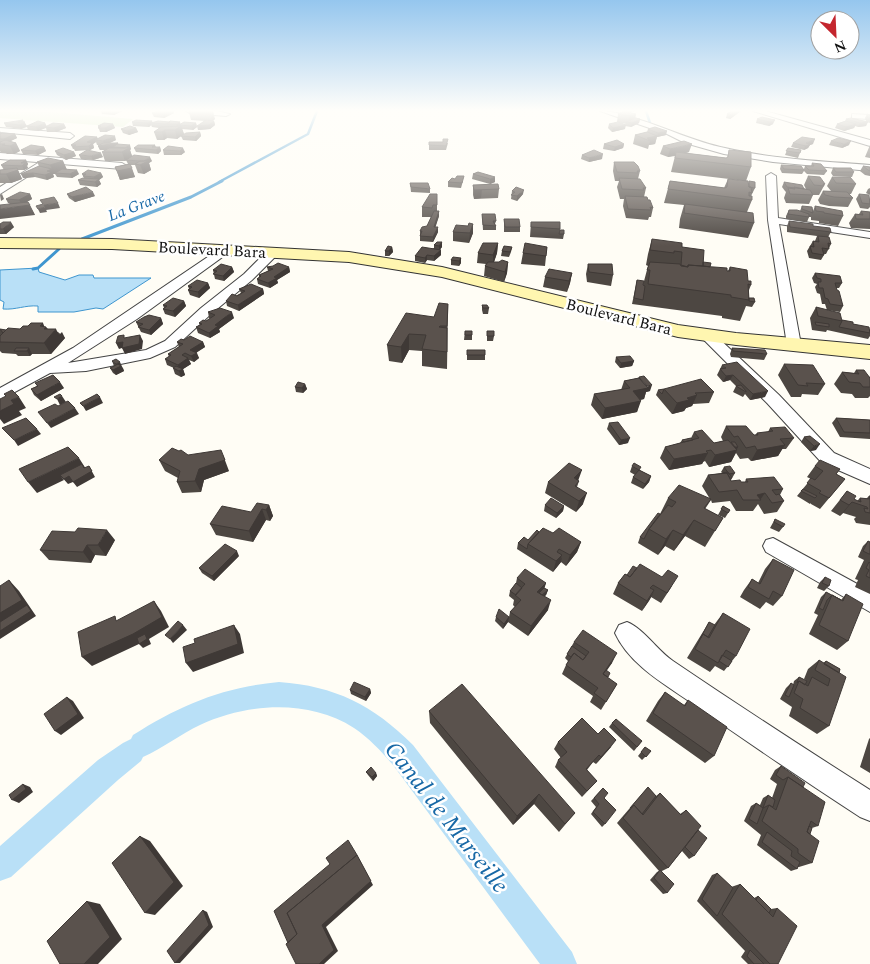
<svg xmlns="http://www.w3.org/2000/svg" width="870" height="964" font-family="Spectral,serif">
	<rect width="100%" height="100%" fill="#fffdf5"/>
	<path fill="#d5ebbd" d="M0,111H38L133,119L123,127L0,118Z"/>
	<path fill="#b9e0f7" stroke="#3f96cf" d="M38,268L39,272L65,280L79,275H93L94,278H151L103,309L96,308L74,312H38V306C25,305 16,310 3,309L4,302L0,300V270Z"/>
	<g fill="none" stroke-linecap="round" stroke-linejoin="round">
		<path stroke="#3f96cf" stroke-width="2.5" d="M646,111L651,126
			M219,182L308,134L317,111"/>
		<path stroke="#3f96cf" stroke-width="3" d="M82,239L191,197L222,181
			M33,269L38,268L59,249"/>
		<path fill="#b9e0f7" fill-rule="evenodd" d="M279,682C335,686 373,705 413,745L572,952L577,964H540L393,765C382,752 369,738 354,728C308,699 248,703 200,725C181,734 163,748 143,757L141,761L118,780L11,877L0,881V846L98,760L123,743L131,739L133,735C180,705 223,687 279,682Z"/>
		<g stroke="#444" stroke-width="2">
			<path id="street" d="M186,111H216L230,114L226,116L190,113Z
				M600,111C613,111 625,115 637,119C667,128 695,142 725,148C772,159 822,161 870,165V171L773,162L724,154L685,143L667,134Z
				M753,111H765L870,140V146Z
				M852,114L870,115V119L852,118Z
				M0,128L70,133L74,136L70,139L0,132Z
				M0,153L122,163L127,166L122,169L0,159Z
				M38,163L41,164V168L0,194V187Z
				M771,173L776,176L778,218L870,232V238L779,224L801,345L799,348H789L787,345L768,220L766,176Z
				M224,246L228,247L230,250L228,253L137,319L68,363L146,350L165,341L201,308L244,274L268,250H276L278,253L276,256L252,280L211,314L175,347L150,358L86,371L50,373L0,400V388L73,348Z
				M707,331L712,332L779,395L834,453L870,469V484L822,463L767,403L702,338L700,335L702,332Z
				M773,538L870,591V612L766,552L763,546L766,540Z
				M627,622C644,629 657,650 673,661C738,705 804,748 870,790V821L860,817C805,781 750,744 696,706C668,686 630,666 615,633L619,625Z"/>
		</g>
		<g stroke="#333" stroke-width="2">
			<path id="secondary" d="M0,238L112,239L349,252L442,267L678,325L736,333L870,345V359L736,345L678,337L442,277L349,262L112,249L0,248Z"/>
		</g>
		<use href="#street" fill="#fff" fill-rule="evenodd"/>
		<use href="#secondary" fill="#fff6b0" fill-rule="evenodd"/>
	</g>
	<path fill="#4d4742" d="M101,111H122L114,115L102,114Z
		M158,111H173L174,113L164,118L154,117L152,113Z
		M209,111L215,119L212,121H214L215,125L210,129L198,130L205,121L191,120L189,112Z
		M623,111H638L628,112L636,114L635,118L640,119L639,123L631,127L625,126V129L612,132L608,128L609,124L625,125L626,124L617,122L618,114L624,111Z
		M741,111L730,119L726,118L727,114Z
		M867,114L870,115V123L867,122L866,126L858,127L855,126L854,128L844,131L835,128L837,124L845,121L846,119L866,121L865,118Z
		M762,117L773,124L769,126L756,123L757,119Z
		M152,121V123L181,124L196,123L197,127L193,130L182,129L184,134L177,139L167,138L164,140H157L154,132L159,128L152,127L151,125L149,127L133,126L132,122Z
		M24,122L27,126L45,123L47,127L64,124L66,128L56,132H47L46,128L38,131L28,130L27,127L21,129L6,127L4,123Z
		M113,124L115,128L106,132H100L98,126Z
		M136,128L138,132L129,135L123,133L121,129Z
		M648,129L666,135L657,137L655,144L649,145L648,149L633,144L635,135L647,132Z
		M0,131L1,133L15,134L17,138L10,141L16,143L20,151L14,154H7L6,153H1L0,151Z
		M200,132L201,136L196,141L183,140L181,136Z
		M97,137L98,139L116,140L110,143L118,144L131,149L130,150L132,156L152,161L149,163L151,170L144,174L138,173L135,165H130L135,177L120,180L115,167L128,164L126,160L125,161H105L102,152L106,150H100L98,146L100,145H97L96,142L93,144L94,148L90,150L75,151L74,149H73L71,145Z
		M831,141L849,145L842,148L829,145Z
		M448,143L446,150H429V145Z
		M793,143L813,144L810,145L808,148L804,150L791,147Z
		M604,144H624L623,148L614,151L603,149Z
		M155,145L156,147H160L161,151L158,154L136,152L134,148Z
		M870,145V158L865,157Z
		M168,146L185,152L181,155H164L163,150Z
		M663,146L689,152L686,153L727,158L729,150L751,167L746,181L671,172L675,156L668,157L660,154Z
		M44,147L46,151L38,155L23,154L21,150Z
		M788,148L801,150L798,158L785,155Z
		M55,151L74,152L76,156L66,160L57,155Z
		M79,155L103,157L93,160L81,159Z
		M582,155L602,159L589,162L581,159Z
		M26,160L28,164L27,166L28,168L24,170H18L22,179L11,183H0V170H4L1,165Z
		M63,161L67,170L79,174L72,178L57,177L55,174H53L54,177L47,180L35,177L23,178L39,166L37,162Z
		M614,162L640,171L638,179L646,188L644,197L648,200L653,208L651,217H649L648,220L626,218L623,206L624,199H620L617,187L619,181H615L613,171Z
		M812,163L827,171L824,175L807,174L804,171L802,174L782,173L780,169L781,165L804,169L805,166H811Z
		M863,166L870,167V176L865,175L860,171Z
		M833,168L854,172L852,177L833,176L831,173Z
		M478,172L495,182L490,184L472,179L473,174Z
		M101,173L103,177L99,180L101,184L97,187L80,185L78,180L84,178L82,174Z
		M808,176L825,184L819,195H813L809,204L786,203L784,198L786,192L785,191L782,187L784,182L806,189L804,185Z
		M832,177L856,184L851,194H848L853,198L848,207L829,206L820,204L818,200L823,191H831L827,186Z
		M728,179L755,188L751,196L752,200L747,212L754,223L748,238L679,228L680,219L684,205L664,203L670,181L724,188Z
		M463,181L461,188L448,187V182Z
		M410,183L430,189V193L411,192Z
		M473,185L499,189L498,198L474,199L473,195Z
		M870,188V195L866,193L868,189Z
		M512,191L523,194L517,201L511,199Z
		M30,194L32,199L26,202H28L35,215L8,203L6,199Z
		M67,194L95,196L75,202L69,198Z
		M437,194V211L439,216L435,227L438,232L433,242L420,241V231L427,226L431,217H422V207Z
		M859,194L870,199V207L868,209L860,208L856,199Z
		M802,206L813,211L815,206L843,216L838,226L819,223V221L811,220V217H809L807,222L786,219V216L789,210L800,211Z
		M861,211L870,212V229L851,228L849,223L855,214H859Z
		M482,214L496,221L495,224L496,226V230H483Z
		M504,219L520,227V232H504Z
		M789,221L813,226L831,232L828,237L831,244L826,254H823L824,255L821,260L809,258L807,251L813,241H815L817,236L787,232V226Z
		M531,222H560V230L564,234L563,239L530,237Z
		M0,224L14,227L6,234H0Z
		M473,224V233L469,243L453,241V232Z
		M652,239L682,247L710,267L728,271L730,267L748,281L751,285L749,290V298L755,302L752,307L746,306L740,321L722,318V316L632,304L637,280L643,285L648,266L646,265L648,254Z
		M442,242V247L440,249L441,255L434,261L427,260L425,263L415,261V256L434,248V245Z
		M498,243L497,253L494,262H508L507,273L504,282L484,276L485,266L486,264L477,263L478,253Z
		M392,247L393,252L389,256H385V251Z
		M512,247L511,252L509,257L501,256L502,251Z
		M547,247L545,266L521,264L523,253Z
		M461,258V263L459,266L451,265V260Z
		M588,264L613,275L611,286L587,282L586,274Z
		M232,267L234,272L224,281L215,279L213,270Z
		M267,267H289L290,272L277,280L278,283L270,288L258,284L257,279L259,277V275L268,271Z
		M572,273L570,283L567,292L543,287L545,277Z
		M815,273L842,283L839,288H836L843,306L840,312L827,310L825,304H822L820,294L817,293L815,287L817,284L814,283L812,278Z
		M208,283L210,288L199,298L190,295L188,290L189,289L188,286Z
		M239,289H263L264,294L239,311L227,306L226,301L241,293Z
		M184,301L186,306L175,317L165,314L163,309L164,308L163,305Z
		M448,304L447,369L422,366V351L409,350L402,363L389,361L387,345L434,317Z
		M482,305L489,308L488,314H483L482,310Z
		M816,307L842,320L870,330V336L868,339L827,330L826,332L812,330L810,318Z
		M208,312L234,318L219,329L220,332L210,338L198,333L196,327L200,325L199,323L206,321L211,318H209Z
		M161,318L163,324L151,335L141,332L136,322Z
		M46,327L48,329L58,332L65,338L51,354H32L30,356H18L16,354L2,353L0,351V329L6,330Z
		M465,331L472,335V340H464Z
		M487,331L494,336L493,341H487Z
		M184,340L203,342L205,347L196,353L199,358L194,362L189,360L191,364L183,369L185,375L181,377L175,374L173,368H174L167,365L165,359L169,357L168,354L179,347L177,342Z
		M732,348L767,354L764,360L731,357L730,354Z
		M467,350L485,355V360H467Z
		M616,357L634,361L632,366L620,368L615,362Z
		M112,361L123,368L124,371L116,375L113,373L110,368L114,366Z
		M784,364L825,384L818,395L802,394L801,397H791L778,375Z
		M722,365L765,397L750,400L745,394L743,397L733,392L736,386L730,380L723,382L717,375Z
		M856,370L870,377V396L868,398H855L852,394L841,393L834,384L842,372L854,373Z
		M639,377L650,391L646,392L644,399L640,400L637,412L602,419L591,405L594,394L621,390L624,381L638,378Z
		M35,383L64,388L41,401L34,395L31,389L37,386Z
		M305,384L307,389L303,393L296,392L295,387Z
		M664,389L714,392L709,403L693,404L692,406L686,408L684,411L672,414L656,395L658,390Z
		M836,418L870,420V439L840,437L832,423Z
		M609,423L628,443L619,445L607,429Z
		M726,426L754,435H755L757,433L768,432L770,428L794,438L786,449H782L778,456L751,461L748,458L740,459L736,453L731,462L709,467L705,461L703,462L702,464L669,470L660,458L665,447L680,443L682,440L691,438L694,432L714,443L723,441L721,437Z
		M810,436L816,450L810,451L801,442L804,437Z
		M188,455L229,471L204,480L201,492L182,493L177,482L178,478L165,471L159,460Z
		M632,466L651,476L649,482L643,489L631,483L633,477L635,475L630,472Z
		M815,466L840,469L836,474L845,479L820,509L811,504V503L810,504L797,496L811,479L807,477Z
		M724,467L735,473L731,480V481L741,482H745L746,479L783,489L780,495L784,501L777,512L764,514L758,504L753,511H736L730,501L712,503L711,500L705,509L723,518L705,547L685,536L674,551L665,546L658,555L638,543L640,537L660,514L668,498L710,499L702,486L708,475L722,473L721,472Z
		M579,481L577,487L583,504L576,512L545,493L548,482Z
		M847,491L854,499L857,501L860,498L866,499L869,496H870V525L856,523L854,519L856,517L843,513L840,516L831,511Z
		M269,505L273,516L270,521L266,520L253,542L216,535L210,524L251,512Z
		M545,505L564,506L563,511L556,518L544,511Z
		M723,506L730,510L725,518L718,515Z
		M775,519L783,527L779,532L770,528Z
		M539,532L553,533L581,542L577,552L566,566L561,562L553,572L517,549L518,543L528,540Z
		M115,540L106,556L95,555L91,563L49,560L40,550Z
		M868,541L870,542V594L855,587L858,580L855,579L864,560L858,557L863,546Z
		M239,556L214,581L202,573L199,568Z
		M773,559L782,596L773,606L766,602L760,609L740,597L744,590L752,579L758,583L765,569Z
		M625,574L672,586L661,603L651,597L642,611L613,594L618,583Z
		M825,577L829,586L824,591L817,588L820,582Z
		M517,578L546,583L544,588L548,590L546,595L544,596L548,610L528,636L508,622L503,629L495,621L496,617H509L510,612L515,607L513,605L514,600L509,596L510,591L516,583Z
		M826,592L841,600L846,594L848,641L837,650L809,634L818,615L814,613L821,597Z
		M723,613L736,656L724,671L715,666L710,672L687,658L709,622L714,625Z
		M574,642L612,663L606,670L608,678L617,684L601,710L590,702L593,696L562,674L566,665L568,661L565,658Z
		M819,660L823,663L826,661L840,669L829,726L817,734L789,716L792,707L780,699L786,688L791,683L793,685L794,681L799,677L807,681L804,679L808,669Z
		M370,689L371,693L366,701L351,694L350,690Z
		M665,692L678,702L684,705L688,700L714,756L705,763L646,721L658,701Z
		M429,711L575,813L559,832L534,804L513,825L430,723Z
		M612,723L642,741L634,751L609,727Z
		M870,738V773L860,767L869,739Z
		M558,742L611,747L596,764L593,762L587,770L597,781L582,797L555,767L558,760L561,758L554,749Z
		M645,747L651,751L642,760L638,756Z
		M781,766L803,787L818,826L812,828L810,834L812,863L799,867H798L797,869L791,871L757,845L761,835L744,821L751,806L756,803L760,805L763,798L768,795L772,798L777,784L770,779L775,770Z
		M366,772L376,773L377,776L373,781L368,775Z
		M648,787L656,796L660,793L680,814L686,810L698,830L694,856L689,859L682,851L668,868L662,871L667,893L663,894L650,880L657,872L659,871L617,823Z
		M603,788L604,798L605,824L602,827L591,814L596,807L591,801Z
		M717,873L731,887L740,884L754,898L758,896L771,909L777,908L778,964H748L741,957L745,951L697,901L712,875Z"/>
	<path fill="#3f3936" d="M113,111H122L114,115Z
		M170,111H173L174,113L164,118L163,114Z
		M213,111L215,119L212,121L210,113Z
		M737,111H741L730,119L731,115Z
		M636,114L634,122H629L630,116Z
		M640,119L639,123L631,127L632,123Z
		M23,120L27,126L21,129L18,122Z
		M775,120L773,124L769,126L770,122Z
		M152,121L153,123H151V125L149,127L147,123Z
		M214,121L215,125L210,129L198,130L197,126Z
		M180,122L184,134L177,139L175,130L178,128L176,124Z
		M868,122L866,126L858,127L860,123Z
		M45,123L47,127L38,131L36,127Z
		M196,123L197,127L193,130L191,126Z
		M64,124L66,128L56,132L54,128Z
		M113,124L115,128L106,132L105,128Z
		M856,124L854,128L844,131L846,127Z
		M626,125L625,129L612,132L613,128Z
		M136,128L138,132L129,135L127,131Z
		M165,130L167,138L164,140L162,132Z
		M667,131L666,135L657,137L658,133Z
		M200,132L201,136L196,141L195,137Z
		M15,134L17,138L7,143L4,139Z
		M115,136L116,140L105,145L118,143L119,147H113V149L100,150L98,146L105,145L103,141Z
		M657,136L655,144L649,145L650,141L647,138Z
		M97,137L98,141L95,140L96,142L93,144L94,148L90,150L87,142Z
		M815,139L813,144L810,145L808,148L804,150L806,143Z
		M851,141L849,145L842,148L844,144Z
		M16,143L20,151L14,154L10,146Z
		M624,144L623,148L614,151L615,147Z
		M692,144L689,152L668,157L670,149Z
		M130,145L131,149L130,150L132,156L125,161L122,152L125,148Z
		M44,147L46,151L38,155L35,151Z
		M160,147L161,151L158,154L156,150Z
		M183,148L185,152L181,155L180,151Z
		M74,152L76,156L66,160L64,155Z
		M101,153L103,157L93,160L91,156Z
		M603,154L602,159L589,162V158Z
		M150,157L152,161L149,163L151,170L144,174L140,165L143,162Z
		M26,160L28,164L27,166L28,168L24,170L21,163Z
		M63,161L67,170L55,173V174H53L54,177L47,180L45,175L47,171L52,169L50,165Z
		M17,168L22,179L11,183L6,174Z
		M132,168L135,177L120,180L117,171Z
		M77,170L79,174L72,178L70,174Z
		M33,173L35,177L23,178L21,174Z
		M101,173L103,177L99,180L101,184L97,187L95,182L96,181L94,177Z
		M495,177V182L490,184V179Z
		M482,189L481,198L474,199V190Z
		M524,190L523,194L517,201V196Z
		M93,192L95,196L75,202L72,197Z
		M2,194L4,199L1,201L0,195Z
		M30,194L32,199L22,205L19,200Z
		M58,203L60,208L46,210L44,205Z
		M30,205L35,215L0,219V209Z
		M45,207L47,212L40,213L38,209Z
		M439,211V216L434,232V227Z
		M11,222L14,227L6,234L3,229Z
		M473,224V233L469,243L470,233Z
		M438,227V232L433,242V237Z
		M442,242V247L439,251V246Z
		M498,243L497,253L493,265V255Z
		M392,247L393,252L389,256V251Z
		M441,250V255L434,261V256Z
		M427,255V260L425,263V258Z
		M461,258V263L459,266V261Z
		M508,262L507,273L504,282L505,272Z
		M232,267L234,272L224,281L223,276Z
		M289,267L290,272L277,280L278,283L270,288L268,283L274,277Z
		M572,273L570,283L567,292L569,281Z
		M208,283L210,288L199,298L198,292Z
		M263,289L264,294L239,311L238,305Z
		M184,301L186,306L175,317L173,311Z
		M232,312L234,318L219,329L220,332L210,338L209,333L215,325Z
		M161,318L163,324L151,335L149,330Z
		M43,323L45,328L46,327L51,335L56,329L59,335L62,332L65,338L51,354L44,343L40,326Z
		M409,334V350L402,363L401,347Z
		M140,335L143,341L142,349L125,354L122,348L119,349L116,343Z
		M203,342L205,347L192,355L190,350Z
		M29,348L32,354L30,356L27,351Z
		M197,353L199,358L194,362L191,356Z
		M188,358L191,364L180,371L178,365Z
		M634,361L632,366L620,368L621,363Z
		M120,362L124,371L116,375L113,370L117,367L116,364Z
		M183,369L185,375L181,377L179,371Z
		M733,375L730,380L723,382L726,376Z
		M60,382L64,388L41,401L37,395Z
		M305,384L307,389L303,393L302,388Z
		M652,385L650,391L646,392L644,399L629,402L633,391Z
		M768,391L765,397L750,400L753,394Z
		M697,395L692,406L686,408L684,411L672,414L677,403L687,398Z
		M62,396L66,402L60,405L57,399Z
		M19,397L26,408L19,411L22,415L4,424L0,419V411L11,400Z
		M100,397L103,403L86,411L83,406Z
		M641,401L637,412L602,419L605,408Z
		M75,408L79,414L51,428L47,423Z
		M37,429L41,434L18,446L14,440Z
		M630,438L628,443L619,445L621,440Z
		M820,444L816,450L810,451L814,446Z
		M785,445L778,456L751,461L757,450Z
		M735,447H738L736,451L737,450L731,462L709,467L715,455Z
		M708,453L702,464L669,470L674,459Z
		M223,455L229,471L204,480L201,492L195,481L199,469Z
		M79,458L86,469L89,466L95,477L77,487L73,482L68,484L60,475L64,480L37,493L28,482Z
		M582,470L578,481L574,478Z
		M651,476L649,482L643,489L645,484Z
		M587,493L583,504L576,512L579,501Z
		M765,493L760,500L757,495Z
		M852,502L843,513L840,516L849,505Z
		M269,505L273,516L270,521L266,510Z
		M564,506L563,511L556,518L557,513Z
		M262,509L266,520L253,542L249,531Z
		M694,520L685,536L674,551L683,535Z
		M107,530L115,540L106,556L98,545Z
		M673,530L665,546L658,555L666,539Z
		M581,542L577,552L566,566L570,555Z
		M87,545L95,555L91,563L83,552Z
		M237,551L239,556L214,581L212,576Z
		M562,555L560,560L562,557L561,562L553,572L556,561Z
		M9,580L19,591L36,616L0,639V613Z
		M546,583L543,593L538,598L537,592Z
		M548,590L546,595L538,604L539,599Z
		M654,592L649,601L642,611L647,601Z
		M551,600L548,610L528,636L531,626Z
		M154,601L161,611L169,627L149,639L151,644L143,648L139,644L92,666L82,657Z
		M509,617L508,622L503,629L504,624Z
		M183,625L187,630L173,643L170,639Z
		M234,625L240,634L244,653L193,672L186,663Z
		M617,653L612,663L601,679L603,674Z
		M370,689L371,693L366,701L365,697Z
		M67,697L73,701L84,718L61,735L55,731Z
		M616,740L611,747L596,764L601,757Z
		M376,773L377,776L373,781L372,777Z
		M23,784L30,787L33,792L19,803L12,800Z
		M539,794L534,804L513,825L517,816Z
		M140,836L150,841L183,886L155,915L145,913Z
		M357,855L373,885L326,927L338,951L324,964H319L322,925Z
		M87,901L100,904L122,939L98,964H84Z
		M203,910L207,912L213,927L180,963H175Z"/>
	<path fill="#5a524d" stroke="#3f3936" d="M158,111H170L163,114L152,113Z
		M191,111H213L210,113L189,112Z
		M624,111L636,114L630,116L618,114Z
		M732,111H737L731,115L727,114Z
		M867,114L870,115V118H868Z
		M762,117L775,120L770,122L757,119Z
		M635,118L640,119L632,123L626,122Z
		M851,118L868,122L860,123L846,119Z
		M23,120L18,122H25L19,125L4,123Z
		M136,120L152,121L147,123L132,122Z
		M206,120L214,121L209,125L197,126Z
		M38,121L45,123L36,127L27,126Z
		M158,121L170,122L166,124L151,123Z
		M170,121L180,122L176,124H167Z
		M846,121L856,124L846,127L837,124Z
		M184,122L196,123L191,126L179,125Z
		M618,122L626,125L613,128L609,124Z
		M53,123L64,124L54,128L45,127Z
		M104,123L113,124L105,128H98L101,126H98Z
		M130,126L136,128L127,131L121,129Z
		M181,126L175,130H165L162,132H154L161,127Z
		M655,127L667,131L658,133L648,129Z
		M200,132L195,137L181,136L186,133Z
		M647,132L657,136L647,138L650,141L635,135Z
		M2,133L15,134L4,139H0V134Z
		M105,135L115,136L103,141L95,140Z
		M85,136L97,137L87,142L92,143L89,146L73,147L76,145H71Z
		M802,137L815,139L806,143L810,144L806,146L793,143Z
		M838,138L851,141L844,144L831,141Z
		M443,139H448L446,146L429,145V142H443Z
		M5,140L16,143L10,146L2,145L5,144H0V142Z
		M617,140L624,144L615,147L604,144Z
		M684,141L692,144L670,149L663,146Z
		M103,143H118L98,146Z
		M117,144L130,145L125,148L113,147Z
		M31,145L44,147L35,151L21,150Z
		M138,145H155L152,147H160L156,150L134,148Z
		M168,146L183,148L180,151L163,150Z
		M63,148L74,152L64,155L55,151Z
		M109,148H129L122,152H102Z
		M788,148L801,150L800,153L786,151Z
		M87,150L101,153L91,156L79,155Z
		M594,150L603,154L589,158L582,155Z
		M729,150L751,152V167L675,158L676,152L726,158L728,157Z
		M134,155L150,157L144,161H139L126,160Z
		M48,158L63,161L50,165L37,162Z
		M10,160H26L21,163H25L22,166L1,165Z
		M140,161H148L140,165L135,164Z
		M614,162H634L638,166L640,171H637L638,173L617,172Z
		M812,163L821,164L827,171L809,170L805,166H814Z
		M130,164L132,168L117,171L115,167Z
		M781,165L801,166L804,170L784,169Z
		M39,166L52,169L47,171L52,172L45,175L33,173L21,174Z
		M863,166L870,167V171L868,170Z
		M17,168L18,170L6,174H0V170Z
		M833,168H851L854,172H836Z
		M62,169L77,170L70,174L55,173Z
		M88,170L101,173L94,177L83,176L86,174H82Z
		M478,172L495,177L490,179L473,174Z
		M457,176H464L462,183L448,182L452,178L455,179Z
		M808,176L820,177L825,184H823L824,186L814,185Z
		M832,177H850L856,184L836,183Z
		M83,178L99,179L95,182L78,180Z
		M619,178L640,179L646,188H643L644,190L622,189Z
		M728,179L748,181L749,187H751L752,193L749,192V196H752V200L668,189L670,181L725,188L727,187Z
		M749,181L755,182V188L749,187Z
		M784,182L802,185L804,189L787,187Z
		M410,183H428L430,189L411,187Z
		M498,184L499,189L474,190L473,185Z
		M86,187L93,192L72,197L67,194Z
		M516,187L524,190L517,196L511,195L515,192L512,191Z
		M794,187L810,190L813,195L790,194L788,188L795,189Z
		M823,191L847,192L853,198L834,197L825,195Z
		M20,192L30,194L19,200L6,199Z
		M430,194H437V205H433L432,208L422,207Z
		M859,194L869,195L870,204L862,203Z
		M625,196L647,197L648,200H650L653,208L650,207L651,210L628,209Z
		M54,197L58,203L44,205L45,207L38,209L36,206L43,204L40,200Z
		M28,202L30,205L0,209V205Z
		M685,204L753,213L754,223L684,213Z
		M802,206L812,207L813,213L802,209Z
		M815,206L842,211L843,216L824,213V212L816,211Z
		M789,210H797L809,214V217L788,214Z
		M434,211H439L434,227H438L433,237L420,236L422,231H420L422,227L427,226Z
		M861,211L870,212V219H856L855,214L863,215Z
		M482,214H495L496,221H493L494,223L496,226L483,225Z
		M504,219H519L520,227H505Z
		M789,221L813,224V226L830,228L831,232L790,227Z
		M3,222H11L3,229H0V224Z
		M531,222H560V229L531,227Z
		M469,223L473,224L470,233L453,232L456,225L468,226Z
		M560,230H564V234H559Z
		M818,236L829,237L831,244L828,243L829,249L822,248L824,255L812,253L810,246L814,247L813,241L819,242Z
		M652,239L682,243V247L704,250L703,266L688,265V267L681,265L682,252L674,251V253L650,250Z
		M437,242H442L439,246L434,245Z
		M483,243H498L493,255L478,253Z
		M525,243L547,247L546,256L523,253Z
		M388,246L392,247L389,251H385Z
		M504,246L512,247L510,252L502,251Z
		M422,247L441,250L434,256L427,255L425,258L415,256Z
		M453,257L461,258L459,261L451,260Z
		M502,260L508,262L505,272L485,266L488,262H499Z
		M650,262L680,264L681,266L688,267V265L727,268V271H730V267L747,270L748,281H751V285L748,284L749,300L731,297V295L648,284L650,270H647Z
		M703,262L711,263L710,267L703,266Z
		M278,263L289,267L274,277L277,278L268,283L257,279L261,276L259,275L273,269L267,267L273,266Z
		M221,264L232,267L223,276L213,274L217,271L213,270Z
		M588,264H612L613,275L589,272Z
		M549,269L572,273L569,281L545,277Z
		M815,273L840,276L842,283H835L837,290L839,291L843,306L830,304L828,299L825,298L823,288H819L818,282H821V279L817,278Z
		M197,280L208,283L198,292L188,290L192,287L188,286Z
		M637,280L644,281L643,285L645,286L643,300L634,298Z
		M251,284L263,289L238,305L226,301L232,294L237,296L245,291L239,289Z
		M173,298L184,301L173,311L163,309L167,306L163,305Z
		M749,298H754L755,302L749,301Z
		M439,303L448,304L447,326H440L439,327L447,328V352L422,349L426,335L409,334L401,347L387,345L406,313L434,317Z
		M482,305H487L489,308H483Z
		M816,307L840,313L842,321L818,316Z
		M220,308L232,312L215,325L218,326L209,333L196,327L202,324L199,323L203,320L206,321L215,315L208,312Z
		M149,315L161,318L149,330L138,327L143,324L136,322L144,317Z
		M842,320L853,322V324L869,327L870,333L839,327L842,321Z
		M815,322L829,324V327L816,325Z
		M31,323H43L40,326L46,327L44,329H56L44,343L0,342V336L8,328L20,329L23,326H28Z
		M0,329L6,330L3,333Z
		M465,331H472V335H465Z
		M487,331H494V336H487Z
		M124,335V338L140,335L139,344L122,348L123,342L116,343L118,336Z
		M190,336L203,342L190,350L197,353L191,356L185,353L182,355L188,358L178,365L165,359L171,355L168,354L183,344L177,342L181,339L184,340Z
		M16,348H29L27,351H14Z
		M732,348L765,350L767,354L733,351Z
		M467,350H485V355H467Z
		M630,356L634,361L621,363L616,357Z
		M116,359L120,362L116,364L112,361Z
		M737,362L768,391L753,394L733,375L726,376L720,369L726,368L722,365Z
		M118,364L121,366L113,370L110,368Z
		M784,364L813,365L825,384L806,383L808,386L798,385Z
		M176,366L183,369L179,371L173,368Z
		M856,370H864L870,378V387H863L860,383L849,382L842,372L859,374Z
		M53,375L60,382L37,395L31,389L38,386L35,383Z
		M644,376L652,385L647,386L639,377Z
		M639,378L648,388L633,391L641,401L605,408L594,394L630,388L624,381Z
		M701,379L714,392L695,393L697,395L687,398L689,400L677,403L664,389Z
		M298,382L305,384L302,388L295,387Z
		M741,385L746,391V392L736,386Z
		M664,389L662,394L658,390Z
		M12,390L19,397L11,400L14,404L0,411V399L6,396L4,394Z
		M60,394L62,396L57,399L54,397Z
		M97,394L100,397L83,406L80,403Z
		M68,401L75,408L47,423L38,412L55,404L58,406Z
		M26,418L37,429L14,440L2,428Z
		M836,418L870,420V433L844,432Z
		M618,422L630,438L621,440L609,423Z
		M726,426H746L754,435H758L757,433L773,431L770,428L785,427L794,438L780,439L785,445L757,450L755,446L746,448L738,436L734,437Z
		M702,430L714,443L728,440L737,450L715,455L711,450L706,451L708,453L674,459L665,447L699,438L694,432Z
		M810,436L820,444L814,446L804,437Z
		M691,438L693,440L684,442L682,440Z
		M731,442H735L738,447H735Z
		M68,447L79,458L28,482L19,469Z
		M172,448L179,451L181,450L188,455L221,450L225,460L199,469L195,481L177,482L180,471L159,460Z
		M820,460L840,469L836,474L845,479L829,498L819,493L821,491L807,483L811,478L815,480L823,471L815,466Z
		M569,463L582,470L574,478L579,481L575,486L587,493L579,501L548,482Z
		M634,463L641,467L639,470L632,466Z
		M82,464L84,468L89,466L92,471L73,482L69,476L64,479L60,475Z
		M730,466L735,473L729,474L724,467Z
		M639,470L651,476L645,484L633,477Z
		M728,472L732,478H730L727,473H723Z
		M727,473L731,481L740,480L741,482H748L746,479L774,477L783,489L772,490L776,495L779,494L784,501L772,503L765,493L757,495L761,500H743L737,490L719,492L708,475Z
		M679,485L711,499L704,508L723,518L715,531L694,520L683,535L673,530L666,539L649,529L668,505L672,507L676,502L668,498Z
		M803,489L817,496L815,498L801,491Z
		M847,491L856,496L854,499L858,501L861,502L860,498L870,499L869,496H870V513L865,512L864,508L868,509L867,507L852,502L849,505L840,500Z
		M551,498L564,506L557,513L545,505Z
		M257,503L269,505L266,510L262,509L249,531L210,524L222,506L251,512Z
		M723,506L730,510L728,513L721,509Z
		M658,513L660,514L649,529L644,539L640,537Z
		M775,519L785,524L783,527L774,522Z
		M78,528L107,530L98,545H87L83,552L40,550L52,531L75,532Z
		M543,528L553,533L559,528L581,542L570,555L559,549L557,552L562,555L556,561L528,544Z
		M537,530L539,532L528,544L527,549L518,543L524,537L528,540Z
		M868,541L870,542V554H869L863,551Z
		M225,544L237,551L212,576L199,568Z
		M773,559L794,570L782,596L773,591L769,599L748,587L752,579L760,584Z
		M869,562L870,563V578L866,576L869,570L866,568Z
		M640,564L662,577L668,570L678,576L667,593L653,585L650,588L654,590L647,601L618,583L625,574L630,577Z
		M633,566L637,568L630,577L627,575Z
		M525,569L546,583L537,592L551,600L531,626L510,612L521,600L515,595L525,584L517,578Z
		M825,577L831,580L829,586L822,583Z
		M9,580L22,600L0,613V586Z
		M516,583L522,588L516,595L510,591Z
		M544,588L548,590L542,595L539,593Z
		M826,592L841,600L832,595L827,600L823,610L819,608Z
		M846,594L863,604L848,641L819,625L832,595L843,601Z
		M154,601L162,617L133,634L82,657L78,632L115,616L116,621Z
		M27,605L31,611L0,631V622Z
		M499,609L509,617L504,624L496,617Z
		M723,613L750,629L736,656L726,650L718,663L695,649L703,634L709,638Z
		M178,621L183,625L170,639L165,635Z
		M709,622L715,625L708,637L703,634L700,639Z
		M234,625L238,644L186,663L183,647L195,643L194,639Z
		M583,630L617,653L603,674L617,684L606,702L594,693L598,688L566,665L574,653L583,660L589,652L574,642Z
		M145,634L147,639L139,644L137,638Z
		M572,646L586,656L583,660L574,653L571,657L567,654Z
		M722,655L732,661L728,667L719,661Z
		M819,660L846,677L829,726L800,708L803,699L794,693L799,681L808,686L812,677L828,686L830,679L815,670Z
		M826,661L840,669L839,673L824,664Z
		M606,670L610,673L608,677L603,674Z
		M799,677L807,681L805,685L799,681L797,683Z
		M354,682L370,689L365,697L350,690Z
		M791,683L794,685L789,697L785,695Z
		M462,684L575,813L565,824L539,794L517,816L429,711Z
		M665,692L685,706L688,700L727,727L714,756L653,713Z
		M67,697L78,714L55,731L44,714Z
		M582,718L598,734L604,728L616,740L601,757L599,755L586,769L597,781L587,791L558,760L567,752L558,742Z
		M616,719L642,741L637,747L612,723Z
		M645,747L651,751L646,757L641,752Z
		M781,766L805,783L803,787L788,777L783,780L776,775Z
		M371,767L376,773L372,777L366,772Z
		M788,777L825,802L818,826L811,821L807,832L819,841L812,863L798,853V849L762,821L769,805L776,810Z
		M23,784L26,789L12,800L9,795Z
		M648,787L656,796L642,814L634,805L630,808Z
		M603,788L608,793L604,798L616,810L605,824L593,812L599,804L594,798Z
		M660,793L681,815L686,810L701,826L668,868L623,818L634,805L643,815Z
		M768,795L775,800L773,807L769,805L763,808Z
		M756,803L763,808L757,824L749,819Z
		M809,826L812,828L810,834L807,832Z
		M698,830L707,838L694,856L685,847Z
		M767,832L792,851L791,856L800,862L797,869L762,842Z
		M140,836L174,882L145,913L112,863Z
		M348,840L357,855L287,913L297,934L288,943L274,911L330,864L326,858Z
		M357,855L371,881L322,925L334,950L319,964H296L286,944L297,934L287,913Z
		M660,870L674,884L667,893L654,878Z
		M717,873L733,888L717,916L702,899Z
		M740,884L773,917L777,908L797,926L778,964H770L722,914Z
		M758,896L771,909L769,913L756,900Z
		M87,901L110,937L84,964H60L47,941Z
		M203,910L209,925L175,963L167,951Z
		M750,950L764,964H754L747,956Z"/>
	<linearGradient id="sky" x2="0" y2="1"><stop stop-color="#95c6ee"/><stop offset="0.45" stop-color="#fffefa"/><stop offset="1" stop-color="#fffefa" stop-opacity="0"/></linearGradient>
	<rect width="870" height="246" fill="url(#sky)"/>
	<g text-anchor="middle" stroke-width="5" stroke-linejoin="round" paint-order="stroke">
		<g font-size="16" font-style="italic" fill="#1768a6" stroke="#fff">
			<text transform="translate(136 205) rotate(-21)" y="6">La Grave</text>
		</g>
		<g font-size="16" fill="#111" stroke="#fff">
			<text transform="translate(212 249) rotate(3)" y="6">Boulevard Bara</text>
			<text transform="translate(619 316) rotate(14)" y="6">Boulevard Bara</text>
		</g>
		<g font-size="24" font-style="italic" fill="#1768a6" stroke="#fff">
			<text transform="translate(447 817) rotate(52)" y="8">Canal de Marseille</text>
		</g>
	</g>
	<g transform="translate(835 35) rotate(156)"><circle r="24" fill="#ffffff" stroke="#a0a0a0"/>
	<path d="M0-4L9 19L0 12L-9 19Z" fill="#c4262e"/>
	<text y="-8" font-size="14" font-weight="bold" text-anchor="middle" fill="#111111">N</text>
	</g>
</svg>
